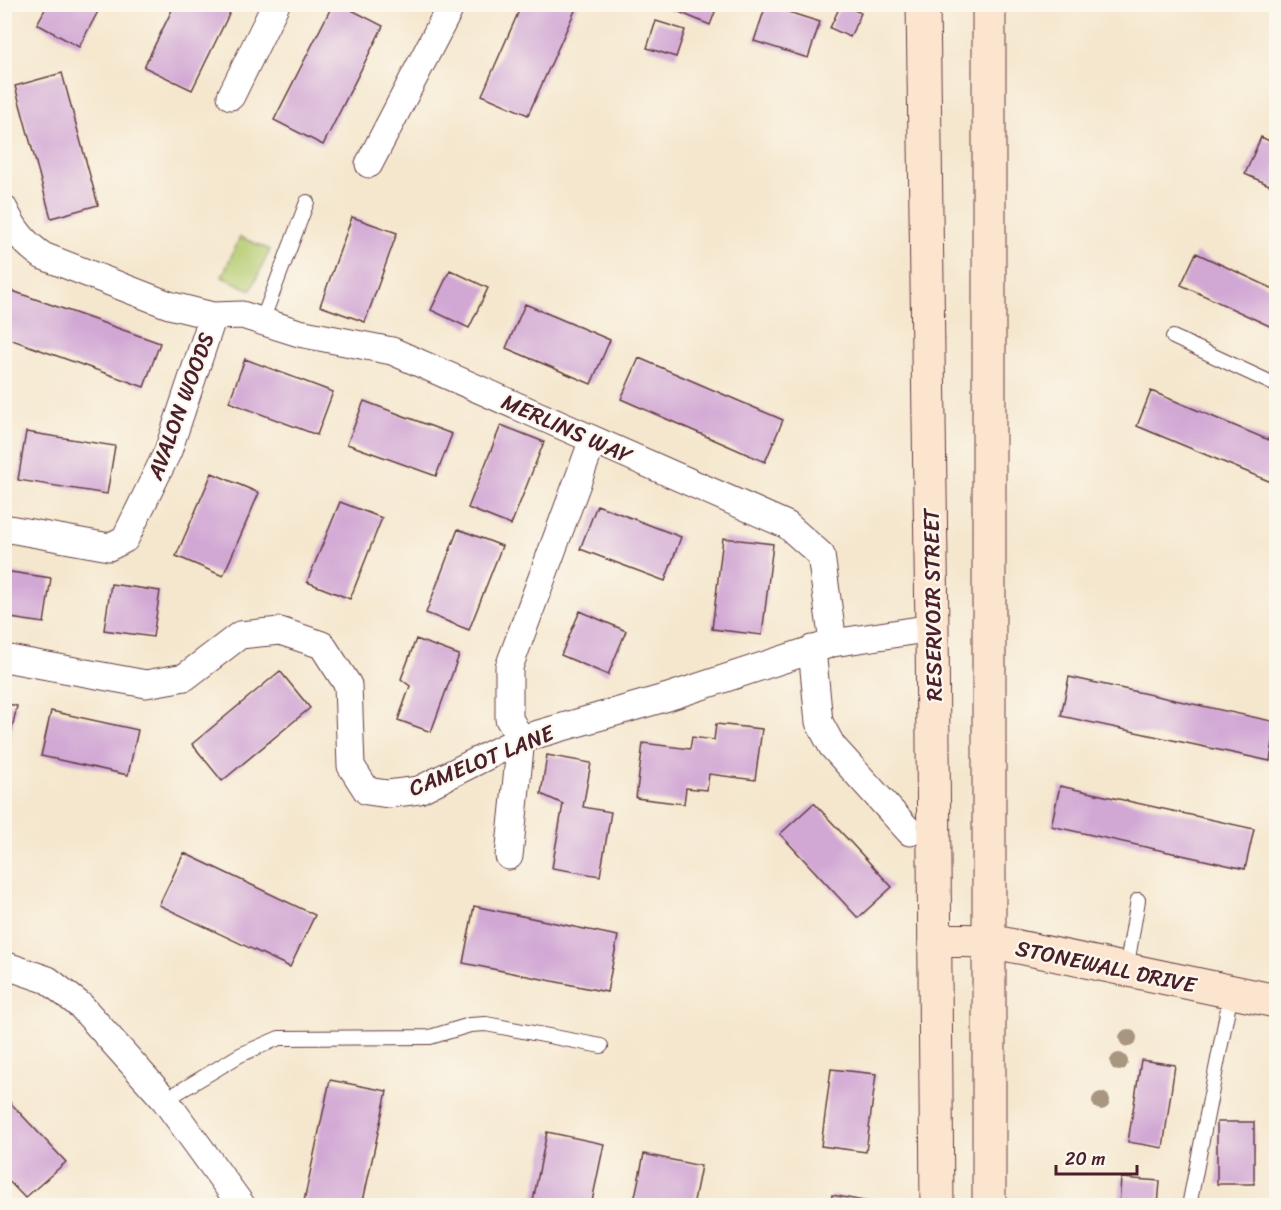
<svg xmlns="http://www.w3.org/2000/svg" width="1281" height="1210" font-family="Sriracha,sans-serif">
	<rect width="100%" height="100%" fill="#fbf7ec"/>
	<filter id="ink" filterUnits="userSpaceOnUse"><feTurbulence type="fractalNoise" baseFrequency=".0167" numOctaves="2"/><feDisplacementMap in="SourceGraphic" scale="12" xChannelSelector="R" yChannelSelector="G"/><feConvolveMatrix kernelMatrix="1 2 1 2 8 2 1 2 1" color-interpolation-filters="sRGB"/></filter>
	<filter id="wash" filterUnits="userSpaceOnUse"><feTurbulence type="fractalNoise" baseFrequency=".008" numOctaves="4" result="noise"/><feDisplacementMap in="SourceGraphic" scale="24" xChannelSelector="R" yChannelSelector="G"/><feGaussianBlur stdDeviation="1.35" result="paint"/><feColorMatrix in="noise" values="0 0 0 0 0 0 0 0 0 0 0 0 0 0 0 0 0 1.4 0 .05"/><feComposite in="paint" operator="in"/></filter>
	<g filter="url(#wash)">
		<rect width="100%" height="100%" fill="#f5e7ce"/>
		<path fill="#b3cb70" stroke="#7e754e" stroke-width="1.5" d="M240,237L270,250L251,290L222,277Z"/>
		<g id="blocks">
			<path fill="#d1a7d4" d="M48,4H102L79,47L37,24Z
				M175,4H234L192,90L144,67Z
				M333,4H340L383,26L323,145L274,120Z
				M522,4H578L528,115L482,95Z
				M660,4H718L710,25Z
				M841,4L861,13L850,37L830,28Z
				M766,5L820,22L808,58L754,41Z
				M656,21L685,30L676,57L647,48Z
				M62,73L98,205L51,218L15,86Z
				M1261,137L1276,144V188L1245,174Z
				M352,217L397,233L365,322L320,306Z
				M1196,253L1276,290V329L1181,285Z
				M450,270L488,288L469,328L431,310Z
				M4,288L160,343L144,387L4,337Z
				M525,304L610,340L591,384L506,348Z
				M639,358L783,420L765,462L621,399Z
				M245,359L333,392L317,435L229,402Z
				M1151,391L1276,443V484L1137,426Z
				M364,401L452,434L436,476L347,444Z
				M501,425L544,442L511,525L468,508Z
				M26,432L115,446L107,494L18,480Z
				M212,473L259,493L223,576L176,556Z
				M340,502L382,518L350,599L307,582Z
				M597,505L681,537L665,581L580,549Z
				M458,529L502,546L469,630L426,613Z
				M723,538L773,544L762,635L712,629Z
				M4,571L51,578L44,623L4,617Z
				M111,584L160,591L153,637L104,630Z
				M580,611L626,631L608,675L561,655Z
				M416,639L459,655L431,732L398,720L410,686L401,679Z
				M280,671L310,708L222,781L192,744Z
				M1069,677L1276,722L1270,761L1061,716Z
				M4,703L17,706L7,751H4Z
				M51,711L138,730L128,775L41,756Z
				M716,724L762,729L755,780L709,774L707,790L686,788L684,804L636,798L643,743L690,749L692,737L714,740Z
				M547,755L591,763L583,807L611,812L600,876L552,868L563,804L541,794Z
				M1060,786L1254,829L1245,869L1051,826Z
				M814,803L892,887L858,918L780,834Z
				M184,853L315,915L290,967L159,905Z
				M474,906L618,936L607,992L463,963Z
				M1141,1060L1175,1065L1163,1148L1128,1142Z
				M831,1069L876,1074L866,1152L821,1146Z
				M330,1080L387,1091L362,1206H326L304,1201Z
				M4,1096L66,1162L25,1198L4,1176Z
				M1217,1122H1254V1184H1217Z
				M547,1132L604,1144L591,1206H532Z
				M644,1154L701,1166L693,1206H633Z
				M1121,1178L1160,1181L1158,1206H1119Z
				M832,1195L880,1204V1206H830Z"/>
		</g>
	</g>
	<g filter="url(#ink)">
		<use href="#blocks" fill-opacity="0" stroke="#643d43" stroke-width="1.5"/>
		<g fill="none" stroke-linecap="round" stroke-linejoin="round">
			<g stroke="#643d43" stroke-width="16">
				<path id="lane" d="M262,321L307,202
					M1173,337L1276,385
					M1126,970L1138,900
					M165,1100L240,1055L279,1038L430,1037L470,1025L486,1024L601,1046
					M1189,1206L1231,993"/>
			</g>
			<g stroke="#643d43" stroke-width="29">
				<path id="street" d="M231,96L276,4
					M369,164L452,4
					M4,209C14,230 24,243 43,256L169,305L213,316L168,451L125,539L109,547L4,528
					M213,316L242,315L299,333L392,351L787,525L821,555L833,643
					M812,649L819,722L832,746L910,832
					M4,658L146,684L185,677L240,635L280,631L322,645L348,685L351,766L367,791L388,794L419,790L521,739L668,697L833,643L932,628
					M509,856L521,739L509,719V667L593,440
					M4,965L48,980L81,1006L165,1100L242,1206"/>
			</g>
			<g stroke="#643d43" stroke-width="35">
				<path id="secondary" d="M923,4L932,628L937,1206
					M989,4V1206
					M935,940L990,941L1276,1001"/>
			</g>
			<use href="#lane" stroke="#fff" stroke-width="14"/>
			<use href="#street" stroke="#fff" stroke-width="27"/>
			<use href="#secondary" stroke="#fce5cf" stroke-width="33"/>
		</g>
		<g fill="#a99680">
			<circle cx="1128" cy="1038" r="9"/>
			<circle cx="1119" cy="1062" r="9"/>
			<circle cx="1101" cy="1101" r="9"/>
		</g>
	</g>
	<g text-anchor="middle" stroke-width="4.5" stroke-linejoin="round" paint-order="stroke">
		<g font-size="22" fill="#4a1f2b" stroke="#fbf7ec">
			<text transform="translate(180 406) rotate(-70)" y="8">AVALON WOODS</text>
			<text transform="translate(567 428) rotate(24)" y="8">MERLINS WAY</text>
			<text transform="translate(932 605) rotate(-91)" y="8">RESERVOIR STREET</text>
			<text transform="translate(481 760) rotate(-22)" y="8">CAMELOT LANE</text>
			<text transform="translate(1106 966) rotate(12)" y="8">STONEWALL DRIVE</text>
		</g>
	</g>
	<rect width="1281" height="1210" fill="none" stroke="#fbf7ec" stroke-width="24"/>
	<path d="M1056 1165v9h81v-9" fill="none" stroke="#4a1f2b" stroke-width="3"/>
	<text x="1065" y="1165" font-size="18" fill="#4a1f2b" stroke="#fbf7ec" stroke-width="4.5" paint-order="stroke">20 m</text>
</svg>
